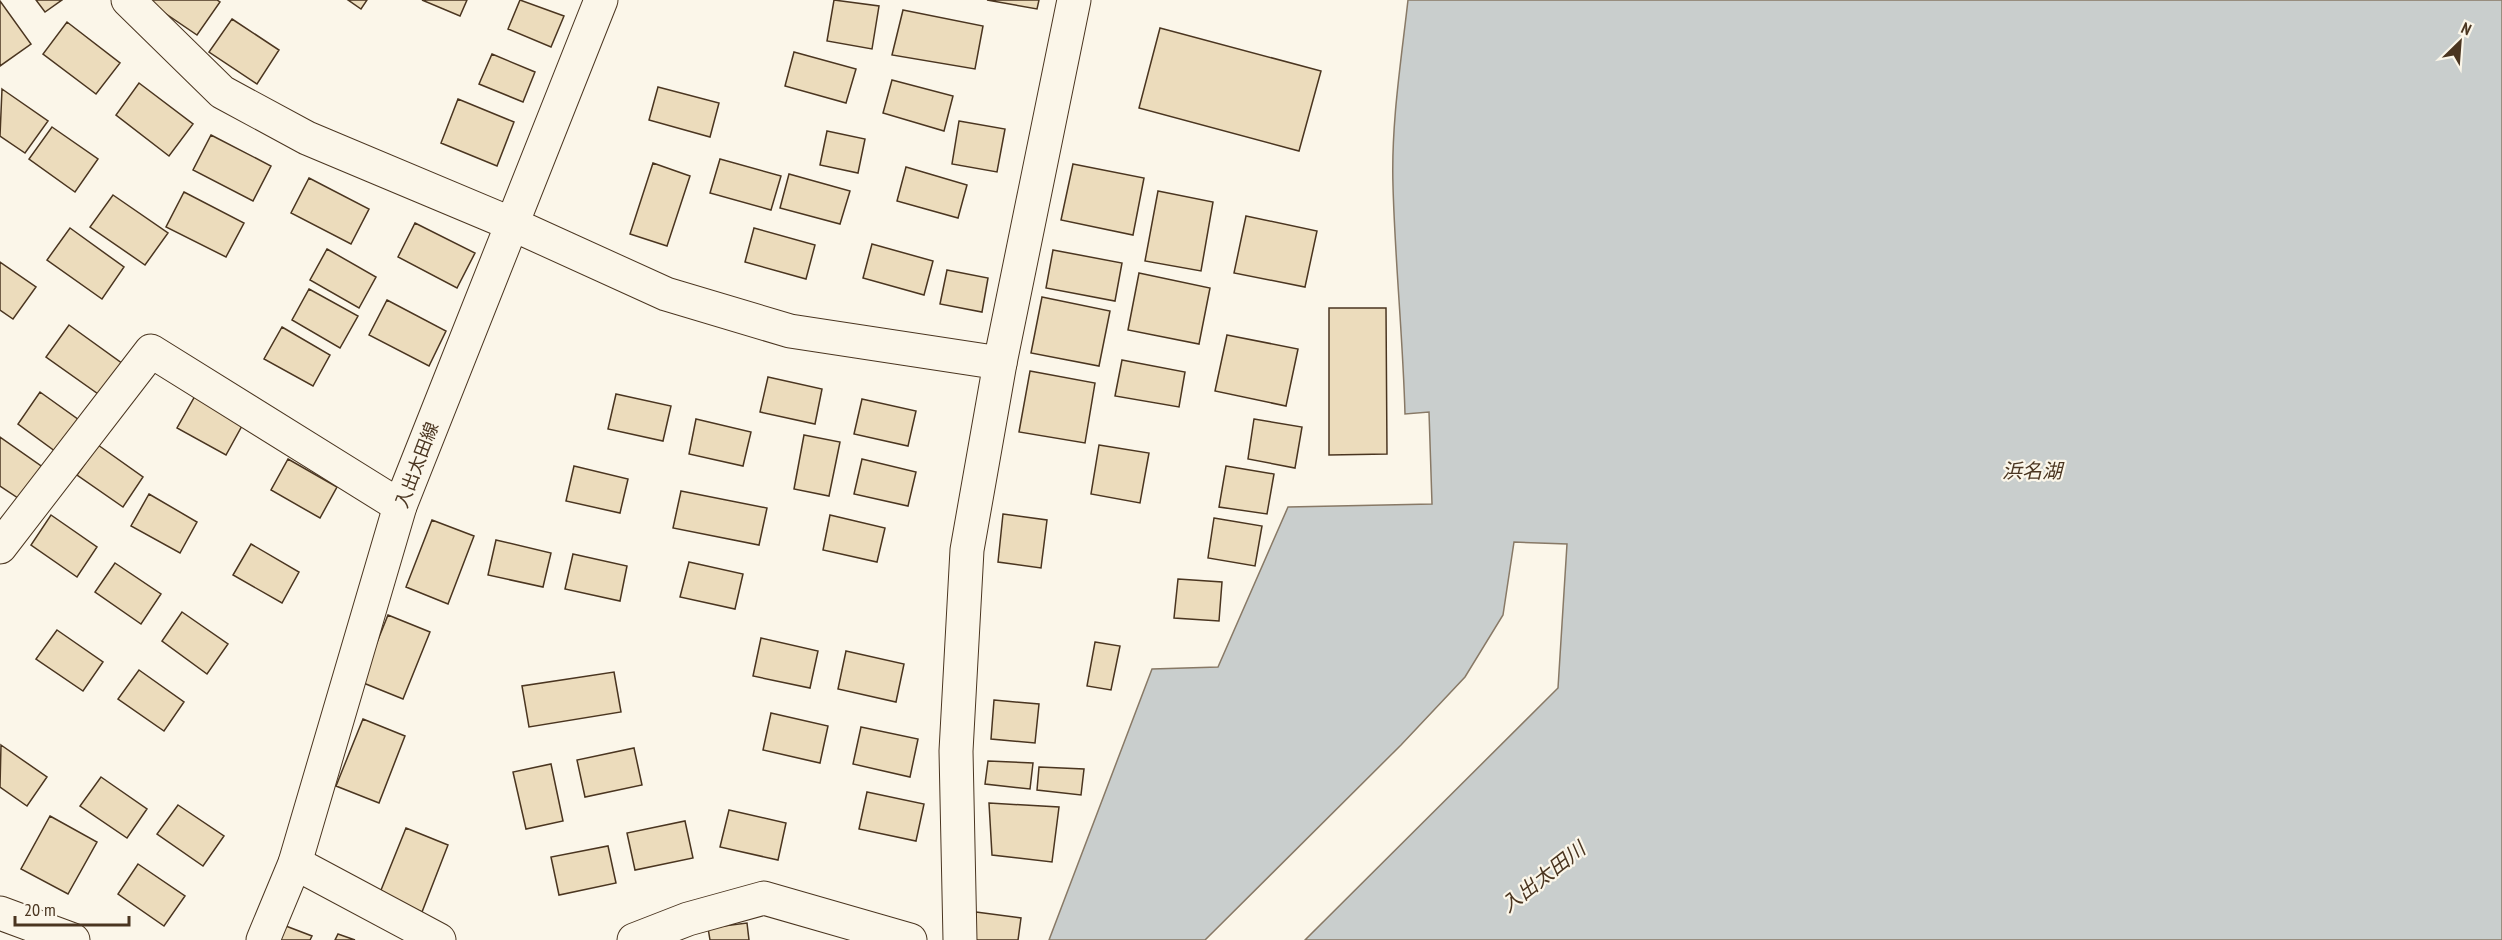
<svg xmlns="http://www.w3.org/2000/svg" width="2502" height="940" font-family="'PT Sans Narrow','Noto Sans JP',sans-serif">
	<rect width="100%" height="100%" fill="#fbf6e9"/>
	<path fill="#c9cecd" stroke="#887966" stroke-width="1.5" d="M1408,0H2502V940H1305L1558,688L1567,544L1514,542L1503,615L1465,677L1401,745L1205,940H1049L1152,669L1218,667L1288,507L1432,504L1429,412L1405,414C1403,338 1395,262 1393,186C1391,124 1401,62 1408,0Z"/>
	<path fill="#ecdcbc" stroke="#4a3520" stroke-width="1.5" d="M36,0H62L45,12Z
		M152,0H217L220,2L197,35L150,3Z
		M348,0H367L361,9Z
		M422,0H467L460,16Z
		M520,0L564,16L551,47L508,29Z
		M834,0L879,6L872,49L827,41Z
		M987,0H1039L1037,9Z
		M0,1L31,44L0,66Z
		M903,10L983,26L975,69L892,55Z
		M232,19L279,50L257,84L209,52Z
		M67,22L120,63L96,94L43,54Z
		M1160,28L1321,71L1299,151L1139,108Z
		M794,52L856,69L846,103L785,86Z
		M492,54L535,72L523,102L479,84Z
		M892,80L953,96L944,131L883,113Z
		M139,83L193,124L169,156L116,115Z
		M658,87L719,103L710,137L649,120Z
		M2,89L48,121L25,153L0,136Z
		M458,99L514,122L497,166L441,143Z
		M959,121L1005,129L997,172L952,164Z
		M52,127L98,159L75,192L29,159Z
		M827,131L865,139L858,173L820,165Z
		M211,135L271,166L253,201L193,170Z
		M720,159L781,176L771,210L710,193Z
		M653,163L690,176L667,246L630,234Z
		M1073,164L1144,178L1133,235L1061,220Z
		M906,167L967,185L958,218L897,201Z
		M789,174L850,191L840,224L780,208Z
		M309,178L369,209L351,244L291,213Z
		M1158,191L1213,202L1201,271L1145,261Z
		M184,192L244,223L226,257L166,227Z
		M113,195L168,233L145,265L90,227Z
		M1246,216L1317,231L1305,287L1234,273Z
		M415,223L475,253L457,288L398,257Z
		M70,228L124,267L102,299L47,260Z
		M754,228L815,245L806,279L745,262Z
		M872,244L933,261L924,295L863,278Z
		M327,249L376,277L359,308L310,280Z
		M1053,250L1122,263L1115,301L1046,288Z
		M0,262L36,287L13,319L0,310Z
		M947,270L988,278L982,312L940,304Z
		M1139,273L1210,288L1199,344L1128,330Z
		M309,289L358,316L340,348L292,320Z
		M1042,297L1110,311L1099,366L1031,353Z
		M387,300L446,331L429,366L369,335Z
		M1329,308H1386L1387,454L1329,455Z
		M69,325L123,364L101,396L46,357Z
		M282,327L330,355L313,386L264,359Z
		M1227,335L1298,349L1286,406L1215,391Z
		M1122,360L1185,372L1179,407L1115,396Z
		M1030,371L1095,383L1085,443L1019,432Z
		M768,377L822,389L815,424L760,412Z
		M40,392L86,425L63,457L18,424Z
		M616,394L671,406L663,441L608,429Z
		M195,396L243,424L226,455L177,428Z
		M862,399L916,411L908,446L854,434Z
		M696,419L751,432L743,466L689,454Z
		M1254,419L1302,427L1295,468L1248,459Z
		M804,435L840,442L829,496L794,489Z
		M0,437L44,468L21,500L0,486Z
		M98,445L143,477L123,507L77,475Z
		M1099,445L1149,453L1140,503L1091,494Z
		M288,459L337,487L320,518L271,490Z
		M862,459L916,472L908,506L854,494Z
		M574,466L628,479L620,513L566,501Z
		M1226,466L1274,474L1267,514L1219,507Z
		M681,491L767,508L759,545L673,528Z
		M149,494L197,522L180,553L131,526Z
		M1003,514L1047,520L1041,568L998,562Z
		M51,515L97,547L77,577L31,545Z
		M830,515L885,528L877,562L823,550Z
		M1214,518L1262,526L1255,566L1208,558Z
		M432,520L474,536L448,604L406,587Z
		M496,540L551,553L543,587L488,575Z
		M251,544L299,572L282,603L233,575Z
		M573,554L627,566L620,601L565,589Z
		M689,562L743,574L735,609L680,597Z
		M115,563L161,594L141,624L95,592Z
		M1178,579L1222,582L1219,621L1174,618Z
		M182,612L228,644L207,674L162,641Z
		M388,615L430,632L403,699L361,682Z
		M57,630L103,662L83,691L36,659Z
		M761,638L818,651L810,688L753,676Z
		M1095,642L1120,646L1111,690L1087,686Z
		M846,651L904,664L896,702L838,689Z
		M139,670L184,702L164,731L118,699Z
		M614,672L621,712L529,727L522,686Z
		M994,700L1039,704L1035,743L991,739Z
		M771,713L828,726L820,763L763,750Z
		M363,719L405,736L379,803L336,786Z
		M861,727L918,739L910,777L853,764Z
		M1,745L47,777L27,806L0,787Z
		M634,748L642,785L585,797L577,760Z
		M988,761L1033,763L1030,789L985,784Z
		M551,764L563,821L526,829L513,772Z
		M1039,767L1084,769L1081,795L1037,790Z
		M101,777L147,809L127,838L80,806Z
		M867,792L924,804L916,841L859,829Z
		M989,803L1059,807L1052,862L992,855Z
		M178,805L224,836L203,866L157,834Z
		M729,810L786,823L778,860L720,847Z
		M50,816L97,842L68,894L21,869Z
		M685,821L693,858L635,870L627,833Z
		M406,828L448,845L422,912L379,895Z
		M608,846L616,883L559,895L551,857Z
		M138,864L185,896L164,926L118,894Z
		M976,912L1021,918L1018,940H973Z
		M278,923L312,936L310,940H272Z
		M747,923L749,940H710L708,928Z
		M338,934L355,940H335Z"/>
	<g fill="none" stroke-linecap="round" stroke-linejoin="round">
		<g stroke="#4a3520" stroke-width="35">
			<path id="street" d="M1000,363L1074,0
				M0,547L151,351L400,506
				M295,863L439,940
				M634,940L688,919L764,898L910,940"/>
		</g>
		<g stroke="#4a3520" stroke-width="35">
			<path id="secondary" d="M128,0L222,92L307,138L512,224L666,294L790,331L1000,363L967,550L956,751L960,940
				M0,913L73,940
				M263,940L295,863L400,506L601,0"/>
		</g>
		<use href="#street" stroke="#fbf6e9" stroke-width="33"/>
		<use href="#secondary" stroke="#fbf6e9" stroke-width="33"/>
	</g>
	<g text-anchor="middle" stroke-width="4.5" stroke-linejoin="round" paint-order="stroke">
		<g font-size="18" fill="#4a3520" stroke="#fbf6e9">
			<text transform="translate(417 465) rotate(-69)" y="6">入出太田線</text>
		</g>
		<g font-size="20" font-style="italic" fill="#4a3520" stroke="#fbf6e9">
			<text x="2032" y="478">浜名湖</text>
			<text transform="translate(1543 877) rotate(-38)" y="7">入出太田川</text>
		</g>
	</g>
	<g transform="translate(2460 42) rotate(25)" stroke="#fbf6e9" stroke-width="4.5" paint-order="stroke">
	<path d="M0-4.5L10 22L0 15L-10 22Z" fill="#4a3520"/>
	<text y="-9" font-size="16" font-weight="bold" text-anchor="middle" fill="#4a3520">N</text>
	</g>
	<path d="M15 916v9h114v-9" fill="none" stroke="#4a3520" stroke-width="3"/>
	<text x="24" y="916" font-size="18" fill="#4a3520" stroke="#fbf6e9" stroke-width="4.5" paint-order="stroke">20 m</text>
</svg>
